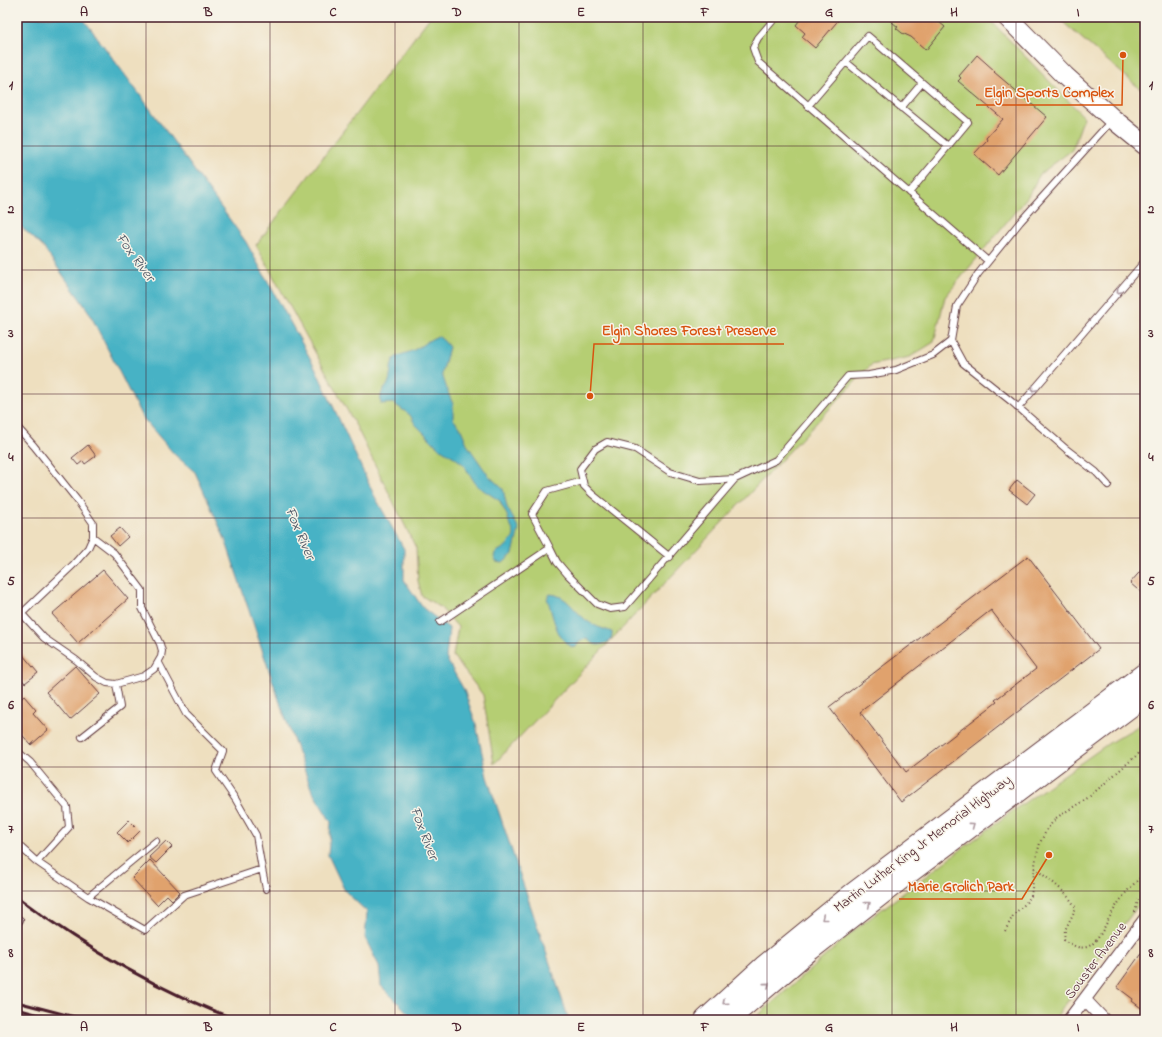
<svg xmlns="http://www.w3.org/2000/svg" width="1162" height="1037" font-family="'Indie Flower',sans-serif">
	<rect width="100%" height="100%" fill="#f7f3e8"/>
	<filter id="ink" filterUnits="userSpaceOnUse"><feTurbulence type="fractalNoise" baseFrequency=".025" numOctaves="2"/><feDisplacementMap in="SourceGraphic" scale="8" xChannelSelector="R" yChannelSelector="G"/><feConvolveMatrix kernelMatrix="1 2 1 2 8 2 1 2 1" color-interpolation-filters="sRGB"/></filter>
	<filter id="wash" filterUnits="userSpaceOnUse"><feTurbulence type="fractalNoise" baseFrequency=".012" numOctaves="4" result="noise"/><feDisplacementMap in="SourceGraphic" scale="16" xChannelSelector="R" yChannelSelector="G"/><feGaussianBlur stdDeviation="0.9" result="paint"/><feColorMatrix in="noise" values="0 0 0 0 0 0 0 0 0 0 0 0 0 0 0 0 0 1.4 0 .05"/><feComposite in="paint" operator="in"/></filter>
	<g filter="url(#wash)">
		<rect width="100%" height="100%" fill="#eedfbf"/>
		<path fill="#b5ce73" stroke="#80764f" d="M430,17H987L1084,117L1072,150L1040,174L1028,196L945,297L934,342L910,357L871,365L494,764L483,695L453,656L458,627L440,607L422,596L418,581L416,548L357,428L256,245Z
			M1057,17H1145V93Z
			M1145,722V896L1054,1020H753L857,928L1007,815L1109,743Z"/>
		<path fill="#47b2c5" stroke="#486878" d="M17,17H82L140,95L246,242L315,367L374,495L404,549V580L423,608L449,628L446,658L464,690L476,724L487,777L569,1020H415L381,986L379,966L365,938L367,912L345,891L328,855L331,822L312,791L279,700L225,539L195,472L175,455L142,417L89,312L43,247L17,223Z
			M438,336L444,341L449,347L442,374L449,395L453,404V419L460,427L468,446L488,475L503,489L507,507L519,529L513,554L503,563L496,562L494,557L495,553C499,550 505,548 508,544C517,535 514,533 510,525C509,523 508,520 508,518C506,512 502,507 500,501L477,486L463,464L454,457L439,448L415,424L410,415L393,403L381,404C379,389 386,391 389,381C391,375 390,361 396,357C401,354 408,353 414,350C422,346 429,339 438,336Z
			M550,594C567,595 573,610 586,620C595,627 602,628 612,632V636L610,641C600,646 596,647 587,639L581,640L575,648C556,643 553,614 547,598Z"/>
		<g id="blocks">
			<path fill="#e0a26d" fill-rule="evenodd" d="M802,17H841L815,48L802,37L805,33L796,25Z
				M886,17H933L945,27L926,50L911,37L902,33L896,28L898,27Z
				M977,55L995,71L994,72L1047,117L998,175L974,154L987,140L986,138L1003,119L958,81L961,78L959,76Z
				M88,445L96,456L85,464L83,461L78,465L72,458Z
				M1017,480L1035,494L1027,504L1009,490Z
				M120,528L128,537L118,546L110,536Z
				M1028,556L1099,649L901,802L829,707ZM991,610L1036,669L995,700L997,702L906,772L860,712Z
				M1145,566V596L1130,583Z
				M103,570L128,599L78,643L52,614Z
				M17,648L38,673L25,683L17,674Z
				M75,666L100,694L70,720L46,692Z
				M24,696L36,710L33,713L48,730L31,745L17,729V702Z
				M129,820L140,831L128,843L117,832Z
				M166,841L172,847L156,863L149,857Z
				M150,860L180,892L172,900L167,895L157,905L132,878Z
				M1145,948V1011L1132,1001L1133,999L1117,987Z"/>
		</g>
	</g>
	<g filter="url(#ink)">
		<use href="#blocks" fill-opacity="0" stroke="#633c41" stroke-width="1"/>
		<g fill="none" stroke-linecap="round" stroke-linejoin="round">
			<g stroke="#633c41" stroke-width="8">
				<path id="service" d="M776,17L758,38L753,48L758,62L988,261
					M846,62L948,146
					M808,106L868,36L968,122L909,193
					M901,108L922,83
					M1018,408L1145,261
					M17,427L34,446L77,500L93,523V537L88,548L73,565L17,618
					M1108,485L1096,472L1066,449L1012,402L963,363L951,341L957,306L978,274L1020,222L1112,120
					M550,548L532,514L547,491L583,481
					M670,557L592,494L584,486L580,469L595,449L607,442L635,449L670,472L700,481L735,479L776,460L848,376L869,375L896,370L933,355L951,341
					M22,614L44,638L76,660L96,677L107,683L116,684L144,676L154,669L161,657L162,651L160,644L142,608V590L114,553L93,537
					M440,622L550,548L557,562L568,575L597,604L610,609L625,607L735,479
					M82,737L120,707L116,684
					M17,751L30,762L67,807L69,827L37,862L17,844
					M37,862L88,897L156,841
					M262,869L266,889
					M88,897L145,930L184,895L262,869L256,835L236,800L216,771L223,751L186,714L159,663
					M17,924L20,920"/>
			</g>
			<g stroke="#633c41" stroke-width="14">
				<path id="minor" d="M1085,1000L1104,1020
					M1069,1020L1145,919"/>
			</g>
			<g stroke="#633c41" stroke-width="21">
				<path id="primary" d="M1007,17L1065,76L1113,119L1145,145"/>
			</g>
			<g stroke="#633c41" stroke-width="24">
				<path id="motorway" d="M728,1019L810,949L901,878L1145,695
					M706,1020L764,967L852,895L1145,674"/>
			</g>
			<path stroke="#633c41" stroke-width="2" stroke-dasharray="1 3" stroke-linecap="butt" d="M1034,868C1050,880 1066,891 1076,908L1065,930L1064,939C1092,962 1100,934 1112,913C1115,908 1118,903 1122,898C1128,889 1137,881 1145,873
				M1135,912L1138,901L1145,892
				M1005,931L1014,914L1025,904L1031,896L1036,858L1040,843L1047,829L1056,818L1089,797L1145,748"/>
			<use href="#service" stroke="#fff" stroke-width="6"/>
			<use href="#minor" stroke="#fff" stroke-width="12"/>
			<use href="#primary" stroke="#fff" stroke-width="19"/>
			<use href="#motorway" stroke="#fff" stroke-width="22"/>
			<path stroke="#4a1f2b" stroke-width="3" d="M17,897C84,947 159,991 237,1020
				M17,1002L86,1020
				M17,1009L58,1020"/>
		</g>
		<defs><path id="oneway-chevron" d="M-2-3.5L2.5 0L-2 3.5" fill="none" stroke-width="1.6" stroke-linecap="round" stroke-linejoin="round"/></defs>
		<g stroke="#ae9aa0">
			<use href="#oneway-chevron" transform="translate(1119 291) rotate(131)"/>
			<use href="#oneway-chevron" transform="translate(1034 389) rotate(131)"/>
			<use href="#oneway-chevron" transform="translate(972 825) rotate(-37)"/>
			<use href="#oneway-chevron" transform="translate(868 904) rotate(-38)"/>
			<use href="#oneway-chevron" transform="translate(824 918) rotate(141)"/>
			<use href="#oneway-chevron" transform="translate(767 985) rotate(-40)"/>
			<use href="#oneway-chevron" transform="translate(725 1002) rotate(138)"/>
		</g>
	</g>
	<path fill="none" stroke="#4a1f2b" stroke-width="1" stroke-opacity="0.55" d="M146,17V1020M270,17V1020M395,17V1020M519,17V1020M643,17V1020M767,17V1020M892,17V1020M1016,17V1020M17,146H1145M17,270H1145M17,394H1145M17,518H1145M17,643H1145M17,767H1145M17,891H1145"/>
	<g text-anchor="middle" stroke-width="3" stroke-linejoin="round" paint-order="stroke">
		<g font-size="14" fill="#4a1f2b" stroke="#f7f3e8">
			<text transform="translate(922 843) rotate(-37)" y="5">Martin Luther King Jr Memorial Highway</text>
			<text transform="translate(1095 960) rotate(-53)" y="5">Souster Avenue</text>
		</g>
		<g font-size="15" font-style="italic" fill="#495261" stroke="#f7f3e8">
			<text transform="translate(136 257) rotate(54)" y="5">Fox River</text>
			<text transform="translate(301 533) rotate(67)" y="5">Fox River</text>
			<text transform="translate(425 833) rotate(69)" y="5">Fox River</text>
		</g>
	</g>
	<path fill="none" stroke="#d8530f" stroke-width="1.5" d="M1123 55L1122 105H976M590 396L594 344H784M1049 855L1022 899H899"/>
	<g fill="#d8530f" stroke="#f7f3e8" stroke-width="1.5">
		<circle cx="1123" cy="55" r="4"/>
		<circle cx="590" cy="396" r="4"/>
		<circle cx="1049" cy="855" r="4"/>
	</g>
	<g font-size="15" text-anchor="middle" font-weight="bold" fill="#d8530f" stroke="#f7f3e8" stroke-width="3" stroke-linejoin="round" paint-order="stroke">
		<text x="1049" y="97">Elgin Sports Complex</text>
		<text x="689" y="335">Elgin Shores Forest Preserve</text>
		<text x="961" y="891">Marie Grolich Park</text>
	</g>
	<rect width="1162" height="1037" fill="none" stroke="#f7f3e8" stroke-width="44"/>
	<rect x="22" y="22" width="1118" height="993" fill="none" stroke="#4a1f2b" stroke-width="1.5"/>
	<g font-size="13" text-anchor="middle" font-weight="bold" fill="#4a1f2b">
		<text x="84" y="16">A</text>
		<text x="208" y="16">B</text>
		<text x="333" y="16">C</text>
		<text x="457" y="16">D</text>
		<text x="581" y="16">E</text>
		<text x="705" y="16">F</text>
		<text x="829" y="16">G</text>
		<text x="954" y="16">H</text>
		<text x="1078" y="16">I</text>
		<text x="11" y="89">1</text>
		<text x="1151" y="89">1</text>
		<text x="11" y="213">2</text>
		<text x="1151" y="213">2</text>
		<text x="11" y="337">3</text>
		<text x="1151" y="337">3</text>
		<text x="11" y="461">4</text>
		<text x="1151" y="461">4</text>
		<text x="11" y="585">5</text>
		<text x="1151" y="585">5</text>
		<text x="11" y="709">6</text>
		<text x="1151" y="709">6</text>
		<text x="11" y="833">7</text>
		<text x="1151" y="833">7</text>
		<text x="11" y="957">8</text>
		<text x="1151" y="957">8</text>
		<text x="84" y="1031">A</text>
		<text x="208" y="1031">B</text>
		<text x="333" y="1031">C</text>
		<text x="457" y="1031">D</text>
		<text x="581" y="1031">E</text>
		<text x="705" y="1031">F</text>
		<text x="829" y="1031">G</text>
		<text x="954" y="1031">H</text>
		<text x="1078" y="1031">I</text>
	</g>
</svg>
